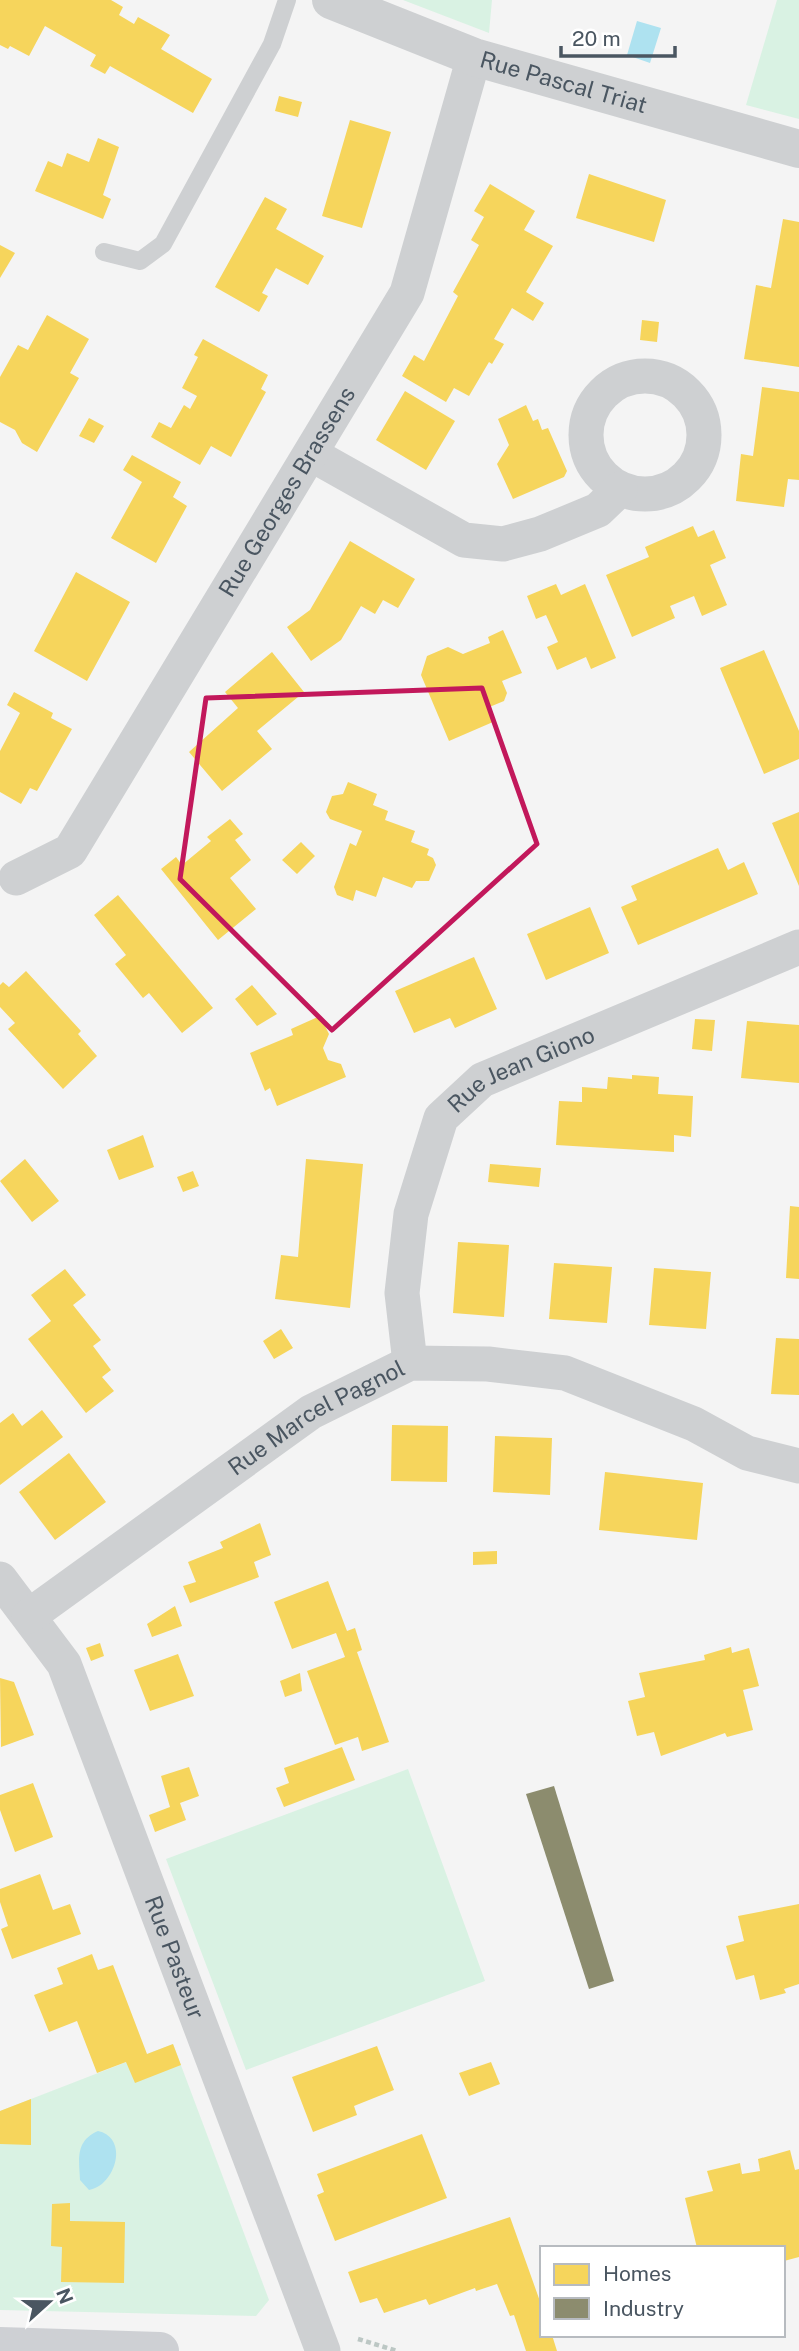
<svg xmlns="http://www.w3.org/2000/svg" width="799" height="2351" font-family="'Public Sans',sans-serif">
	<rect width="100%" height="100%" fill="#f4f4f4"/>
	<path fill="#d9f2e3" d="M403,0H492L489,33Z
		M777,0H799V119L746,105Z
		M408,1769L485,1981L246,2070L166,1859Z
		M173,2044L269,2300L256,2316L0,2310V2111Z"/>
	<path fill="#aee2f0" d="M637,21L661,28L650,63L627,55Z
		M98,2131C130,2138 115,2186 89,2190L80,2180C79,2159 75,2141 98,2131Z"/>
	<path fill="#f6d55c" d="M0,0H111L123,7L119,15L134,24L138,17L170,35L161,49L212,79L193,113L110,66L105,74L90,66L96,55L45,26L29,56L10,46L8,49L0,45Z
		M279,96L302,102L298,117L275,111Z
		M350,120L391,132L362,228L322,216Z
		M98,138L119,147L103,195L111,199L103,219L35,191L48,161L62,167L67,153L89,162Z
		M589,174L666,200L654,242L576,218Z
		M490,184L535,211L524,230L553,246L526,292L544,303L533,321L512,308L494,339L504,344L492,364L489,362L469,396L454,388L446,402L402,376L414,355L424,361L458,296L453,292L479,245L471,240L484,217L474,211Z
		M265,197L287,209L276,229L324,256L308,285L276,268L262,293L268,296L259,312L215,287Z
		M783,219L799,222V367L744,359L756,285L771,288Z
		M0,245L15,253L0,278Z
		M47,315L89,339L70,373L79,378L37,452L22,443L15,430L0,422V377L18,345L28,350Z
		M642,320L659,322L657,342L640,340Z
		M203,339L268,375L261,389L266,392L231,457L211,446L200,465L151,437L159,422L171,428L184,405L190,409L197,396L182,388L198,357L194,355Z
		M762,387L799,392V480L788,479L784,507L736,501L741,454L753,456Z
		M405,391L455,421L426,470L376,440Z
		M526,405L533,421L538,419L542,430L548,428L567,471L564,477L513,499L497,464L509,445L498,419Z
		M89,418L104,426L94,443L79,436Z
		M132,455L181,482L173,497L187,506L156,563L111,538L142,482L123,470Z
		M693,526L698,537L714,530L726,558L710,565L727,605L702,616L694,596L670,606L675,618L632,637L606,575L649,557L645,547Z
		M350,541L415,579L398,608L383,600L375,614L361,606L341,640L311,661L287,627L310,610Z
		M76,572L130,602L87,681L34,651Z
		M556,584L561,595L585,584L616,658L591,669L586,657L557,670L547,647L558,642L546,615L536,619L527,596Z
		M503,630L522,673L502,681L507,693L504,701L487,708L493,722L449,741L421,675L427,656L448,647L463,654L490,643L488,637Z
		M764,650L799,731V759L764,774L720,668Z
		M272,652L304,692L257,731L272,749L222,791L189,752L238,708L225,692Z
		M14,692L53,713L51,718L72,729L37,791L30,788L21,804L0,792V751L20,713L7,705Z
		M348,782L377,794L373,805L388,811L385,820L415,831L411,842L429,849L427,855L433,858L436,865L429,881H416L412,888L383,877L376,897L356,890L353,901L337,895L334,887L350,843L356,846L362,831L330,819L326,812L332,796L343,794Z
		M799,812V886L772,823Z
		M230,819L243,834L235,840L251,860L230,878L256,909L218,940L161,869L176,857L182,865L211,841L207,837Z
		M301,842L315,856L297,874L282,860Z
		M718,848L728,870L744,862L758,894L638,945L621,907L637,900L631,886Z
		M118,895L213,1008L182,1033L149,993L143,998L115,964L126,955L94,915Z
		M590,907L609,953L546,980L527,934Z
		M474,957L497,1009L455,1028L450,1018L414,1033L395,991Z
		M26,971L81,1031L78,1034L97,1056L63,1089L8,1029L15,1023L0,1007V985L3,982L9,987Z
		M252,985L277,1014L257,1026L235,999Z
		M320,1016L329,1034L323,1048L328,1060L341,1064L346,1077L277,1106L270,1088L265,1091L250,1053L293,1035L291,1029Z
		M695,1019L715,1020L712,1051L692,1049Z
		M747,1021L799,1025V1083L741,1078Z
		M632,1075L659,1077L658,1094L693,1096L691,1137L674,1135V1152L556,1145L559,1101L582,1102V1087L607,1089L608,1077L632,1079Z
		M143,1135L154,1167L119,1180L107,1150Z
		M25,1159L59,1201L32,1222L0,1181Z
		M306,1159L363,1164L350,1308L275,1299L281,1255L298,1257Z
		M490,1164L541,1168L539,1187L488,1182Z
		M193,1171L199,1186L183,1192L177,1177Z
		M790,1206L799,1207V1279L786,1278Z
		M458,1242L509,1245L504,1317L453,1313Z
		M554,1263L612,1267L607,1323L549,1319Z
		M654,1268L711,1272L706,1329L649,1325Z
		M65,1269L86,1295L73,1305L101,1340L93,1346L111,1370L102,1377L114,1391L86,1413L28,1339L51,1321L31,1295Z
		M281,1329L293,1348L274,1359L263,1341Z
		M776,1338L799,1339V1395L771,1394Z
		M42,1410L63,1437L0,1485V1423L13,1413L22,1426Z
		M392,1425L448,1426L447,1482L391,1481Z
		M495,1436L552,1438L550,1495L493,1492Z
		M69,1453L106,1502L55,1540L19,1492Z
		M605,1472L703,1483L697,1540L599,1530Z
		M260,1523L271,1555L254,1562L259,1577L190,1603L183,1586L196,1582L188,1562L223,1548L220,1542Z
		M497,1551V1564L473,1565V1552Z
		M328,1581L347,1631L355,1628L362,1650L357,1652L389,1742L362,1751L358,1737L335,1745L307,1671L345,1657L336,1633L292,1649L274,1602Z
		M175,1606L182,1626L152,1637L147,1624Z
		M100,1643L104,1656L91,1661L86,1648Z
		M731,1647L732,1653L749,1648L759,1686L743,1690L753,1730L727,1737L725,1733L661,1756L654,1732L637,1736L628,1701L645,1697L639,1673L705,1660L704,1655Z
		M178,1654L194,1696L150,1711L134,1670Z
		M300,1673L302,1691L285,1697L280,1681Z
		M0,1678L14,1682L34,1735L1,1747Z
		M342,1747L355,1780L284,1807L276,1788L289,1783L284,1768Z
		M189,1767L199,1796L180,1803L186,1820L155,1832L149,1815L170,1807L161,1776Z
		M33,1783L53,1837L15,1852L0,1810V1795Z
		M40,1874L53,1910L70,1904L81,1934L12,1959L1,1929L8,1926L0,1902V1889Z
		M799,1904V1984L784,1989L786,1993L760,2000L754,1975L736,1980L726,1946L744,1941L738,1916Z
		M92,1954L98,1970L113,1965L147,2054L173,2044L181,2065L135,2083L126,2062L97,2073L77,2021L49,2032L34,1995L63,1984L57,1968Z
		M377,2046L394,2090L354,2106L357,2115L313,2132L292,2077Z
		M491,2062L500,2084L469,2096L459,2073Z
		M31,2099V2145L0,2144V2111Z
		M422,2134L447,2198L335,2241L317,2195L324,2192L317,2174Z
		M790,2150L795,2170L799,2169V2257L784,2261L783,2248L779,2245L697,2248L685,2198L713,2191L707,2171L740,2163L742,2174L760,2171L758,2159Z
		M70,2203V2221L125,2222L124,2283L61,2282L62,2247L51,2246L52,2204Z
		M510,2217L542,2307V2335H552L557,2351H526L514,2315L510,2316L497,2284L476,2291L475,2288L429,2305L426,2299L384,2313L377,2298L360,2303L348,2272Z"/>
	<path fill="#8c8c6e" d="M554,1786L614,1981L589,1989L526,1794Z"/>
	<g fill="none" stroke-linecap="round" stroke-linejoin="round">
		<path stroke="#bcc7c4" stroke-width="4.5" stroke-dasharray="5 3.5" stroke-linecap="butt" d="M358,2339L397,2351"/>
		<path stroke="#ced0d2" stroke-width="18" d="M104,252L140,261L163,244L272,44L287,0"/>
		<g stroke="#ced0d2" stroke-width="35">
			<circle cx="645" cy="435" r="59"/>
			<path d="M311,454L464,540L503,544L540,534L598,510L620,489"/>
			<path id="s1" d="M16,878L70,851L407,293L474,57"/>
			<path id="s2" d="M410,1363L402,1293L411,1214L441,1118L482,1080L799,947"/>
			<path id="s3" d="M0,1579L64,1664L323,2351"/>
			<path id="s4" d="M29,1616L311,1412L410,1363L488,1364L565,1373L694,1424L747,1453L799,1466"/>
		</g>
		<path stroke="#ced0d2" stroke-width="38" id="s5" d="M331,0L474,57L799,149"/>
		<path stroke="#ced0d4" stroke-width="38" d="M0,2346L160,2351"/>
	</g>
	<path fill="none" stroke="#c2185b" stroke-width="5" stroke-linejoin="round" d="M482,688L537,844L332,1030L180,879L206,698Z"/>
	<g text-anchor="middle" stroke-width="7" stroke-linejoin="round" paint-order="stroke">
		<g font-size="23" fill="#4a5661" stroke="#fff">
			<text dy="8" stroke="none"><textPath href="#s5" startOffset="247">Rue Pascal Triat</textPath></text>
			<text dy="8" stroke="none"><textPath href="#s1" startOffset="480">Rue Georges Brassens</textPath></text>
			<text dy="8" stroke="none"><textPath href="#s2" startOffset="346">Rue Jean Giono</textPath></text>
			<text dy="8" stroke="none"><textPath href="#s4" startOffset="350">Rue Marcel Pagnol</textPath></text>
			<text dy="8" stroke="none"><textPath href="#s3" startOffset="420">Rue Pasteur</textPath></text>
		</g>
	</g>
	<rect x="540" y="2246" width="245" height="91" fill="#ffffff" stroke="#b7bbc0" stroke-width="2"/>
	<rect x="554" y="2264" width="35" height="21" fill="#f6d55c" stroke="#b7bbc0" stroke-width="2"/>
	<text x="603" y="2281" font-size="21" fill="#4a5661">Homes</text>
	<rect x="554" y="2298" width="35" height="21" fill="#8c8c6e" stroke="#b7bbc0" stroke-width="2"/>
	<text x="603" y="2316" font-size="21" fill="#4a5661">Industry</text>
	<g transform="translate(49 2302) rotate(69)" stroke="#ffffff" stroke-width="5" paint-order="stroke">
	<path d="M0-5L12 26L0 18L-12 26Z" fill="#4a5661"/>
	<text y="-10" font-size="19" font-weight="bold" text-anchor="middle" fill="#4a5661">N</text>
	</g>
	<path d="M561 46v10h114v-10" fill="none" stroke="#4a5661" stroke-width="3.5"/>
	<text x="572" y="46" font-size="21" fill="#4a5661" stroke="#ffffff" stroke-width="5" paint-order="stroke">20 m</text>
</svg>
